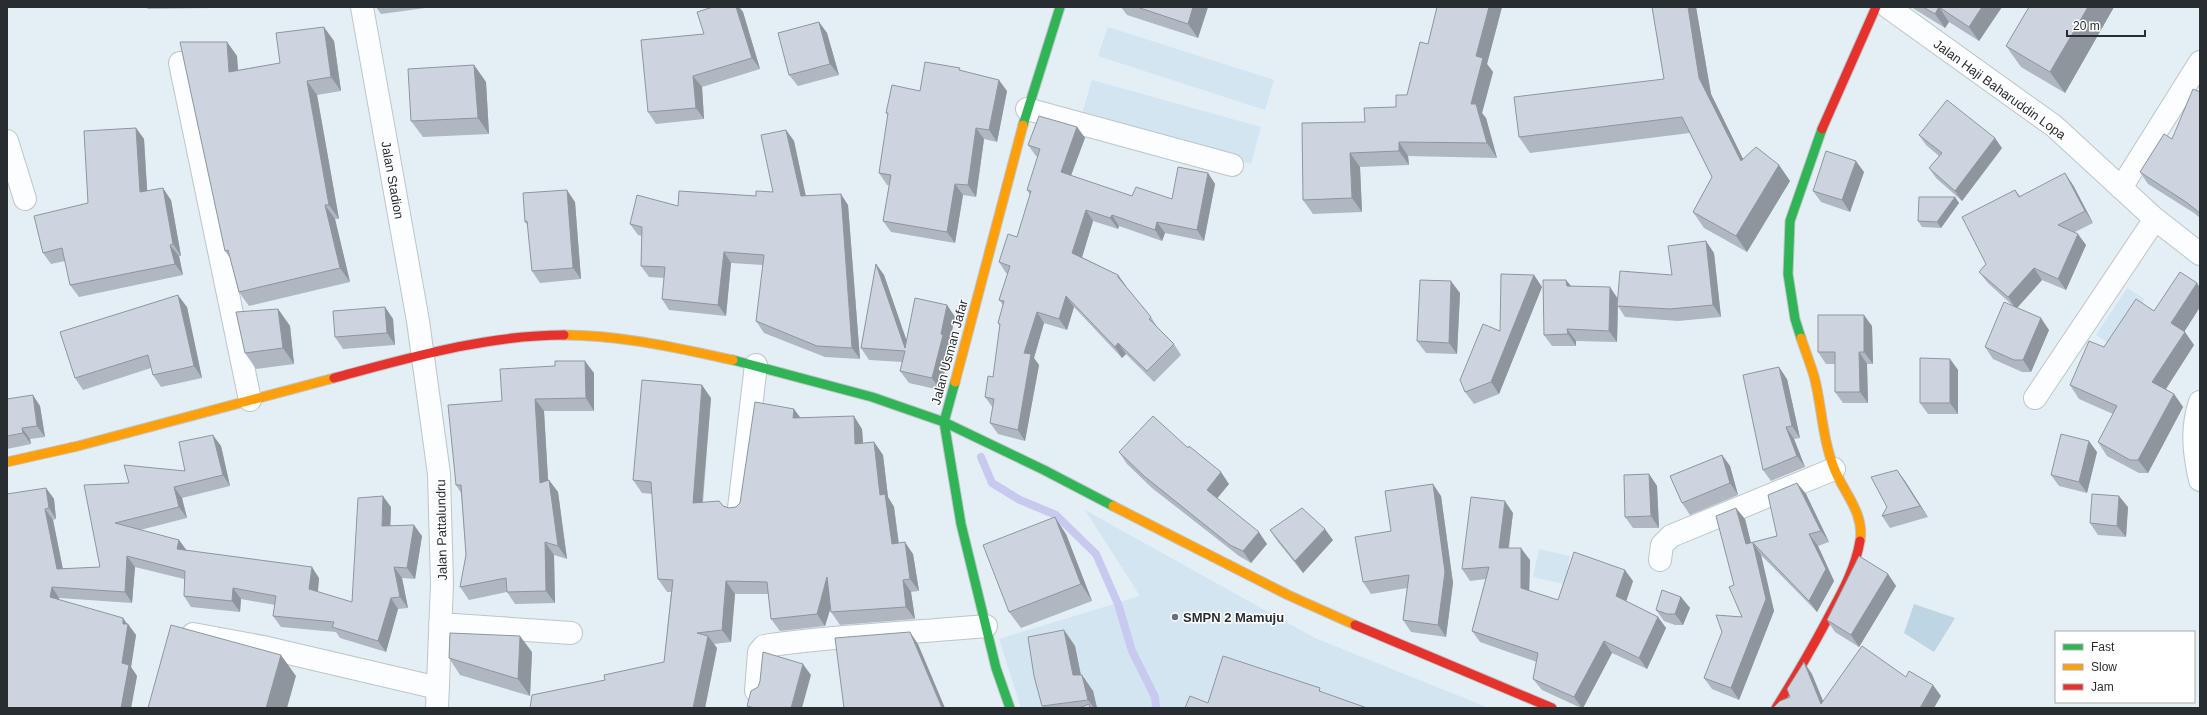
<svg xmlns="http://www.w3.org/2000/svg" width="2207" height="715" font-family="Arial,sans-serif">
	<rect width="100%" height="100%" fill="#e4eff5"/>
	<path fill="#d2e5f0" d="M1108,27L1274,80L1265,110L1098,56Z
		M1092,80L1261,127L1251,164L1081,117Z
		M2127,288L2145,299L2114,347L2096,335Z
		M1085,510L1315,638L1489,708H1021L999,639L1140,596Z
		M1539,549L1570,556L1564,584L1533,577Z"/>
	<path fill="#bed5e3" d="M1914,604L1955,618L1934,652L1904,633Z"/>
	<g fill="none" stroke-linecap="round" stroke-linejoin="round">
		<path stroke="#c7c9ef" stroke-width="8" d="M981,457L992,483L1020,500L1056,515L1096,554L1118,604L1132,651L1155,697L1156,708"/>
		<g stroke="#bdc5ca" stroke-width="24">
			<path id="street" d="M362,7L418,321L439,474L442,584L437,708
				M1888,7L2054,126L2155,219L2200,254
				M180,63L250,400
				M1027,109L1232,165
				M7,141L25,199
				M2121,188L2200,62
				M2035,398L2155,219
				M2200,402C2191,428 2194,454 2200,480
				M739,508L756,365
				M1660,560L1662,545L1671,536L1834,469
				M440,624L571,633
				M193,634L263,647L438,688
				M756,691L759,652L764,646C837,635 912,633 986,626"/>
		</g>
		<g stroke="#bdc5ca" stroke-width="11">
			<path id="fast" d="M1023,125L1060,7
				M1801,338L1795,319L1788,274L1790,221L1822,129
				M733,360L872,397L944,422L1044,470L1113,506
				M955,382L944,422L961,524L996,668L1010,708"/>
		</g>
		<g stroke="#bdc5ca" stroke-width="11">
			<path id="slow" d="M564,335C622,335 677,348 733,360
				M1801,338C1805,350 1810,363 1814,376C1822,406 1822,438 1834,468C1843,492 1865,513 1860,541
				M955,382L1023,125
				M7,462L78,446L334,378
				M1113,506L1288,595L1355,625"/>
		</g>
		<g stroke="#bdc5ca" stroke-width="11">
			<path id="jam" d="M1822,129L1876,7
				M334,378C409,358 486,335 564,335
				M1355,625L1552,708
				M1776,708C1794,679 1811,650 1827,620C1841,594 1855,570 1860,541"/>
		</g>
		<use href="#street" stroke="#fbfdfe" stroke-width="22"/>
		<use href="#fast" stroke="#30b455" stroke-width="9"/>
		<use href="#slow" stroke="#ff9f0a" stroke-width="9"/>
		<use href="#jam" stroke="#e5322d" stroke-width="9"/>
	</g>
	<path fill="#afb7c0" d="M146,7H214V8L148,9Z
		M376,7H433L381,14Z
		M713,7H739L743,12L760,69L702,87L704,119L656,124L648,112L704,34Z
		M1121,7H1208L1198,38L1127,15Z
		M1437,7H1502L1487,64L1493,72L1482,113L1486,118L1497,158L1408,156L1409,165L1360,167L1362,212L1313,214L1303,200L1365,122L1396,107L1407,95L1428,44Z
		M1652,7H1696L1711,94L1743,159L1779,165L1790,181L1747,252L1704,228L1693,212L1712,177L1690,133L1530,153L1519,137L1664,79Z
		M1911,7H2002L1979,41L1949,22L1945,28Z
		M2029,7H2114L2065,93L2021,67L2006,46Z
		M819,22L827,33L839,75L798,86L789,75Z
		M334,41L341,91L317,95L339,219H335L350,282L249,306L239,292L230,258L225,251L227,42L237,56L238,70L280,63Z
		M474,65L486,82L489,134L423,137L411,121Z
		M961,70L1007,91L997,142L984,139L976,197L963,195L955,243L891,232L883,221L889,185H887L879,173L888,115L886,113L920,91Z
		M2200,92V218L2194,213L2148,184L2140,172L2172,139Z
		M1077,127L1085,138L1071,176L1132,196L1172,199L1208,173L1215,184L1204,241L1165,233L1162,241L1119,226L1118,229L1093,221L1082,257L1118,275L1126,286V287L1151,317L1158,328L1174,344L1181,355L1154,382L1126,354L1122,358L1074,307L1067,330L1044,323L1034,358L1039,365L1025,441L998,434L990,423L993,408L985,397L993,377L1000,327L998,323L1003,305L999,300L1008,274L1006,273L999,262L1017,237L1030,195L1027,190L1038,157L1036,156L1028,145Z
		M136,128L144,139L147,191L171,200L181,256H179L183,275L79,297L70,285L65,261L51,264L43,253L88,203Z
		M786,130L794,141L806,196L848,205L860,359L825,357L764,333L756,321L763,265L731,263L726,316L669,310L662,299L664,278L649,277L641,266L642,236L638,235L630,224L678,206L756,196L773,192Z
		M1919,135L2002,148L1962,201L1936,178L1929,168L1939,156L1926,145Z
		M1864,172L1850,212L1821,202L1813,191Z
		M2073,185L2093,223L2075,232L2086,245L2066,290L2042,280L2017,308L2049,330L2031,372H2022L1993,359L1985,347L2013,306L1988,283L1979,272L1986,264L2015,190L2020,196Z
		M1955,197L1959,203L1941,228L1922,227L1918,221Z
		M575,202L581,279L540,283L532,271L528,226L525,222Z
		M1714,253L1721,317L1678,321L1625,317L1618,306L1617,342L1576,341V346H1552L1544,335L1566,280L1571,286L1618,299L1672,275Z
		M876,264L884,275L906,340L947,305L955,317L949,344L951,346L940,390L909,383L900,371L903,362L869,360L861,348Z
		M1534,275L1542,287L1499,394L1474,404L1465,392L1500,331Z
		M2197,283L2200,288V307L2184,331L2194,345L2166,389L2174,394L2183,407L2148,473H2139L2107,456L2098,442L2113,414L2079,399L2070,385L2104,347Z
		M1460,293L1457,354L1426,353L1417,341Z
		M187,307L202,378L161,387L153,375L151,368L83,390L75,378Z
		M385,307L393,319L395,345L343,349L335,337Z
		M278,309L290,326L294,364L256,369L245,353Z
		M1872,326L1873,364H1867L1868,403H1843L1835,392V364H1826L1818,352Z
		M1950,359L1958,370V414H1928L1920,403Z
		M594,373V411H544L548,480L558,492L567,559L554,555L555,603L515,604L507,592L469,600L460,587L466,555L461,493L456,485L502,401Z
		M1787,379L1800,438L1794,439L1805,467L1771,481L1763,470Z
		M711,398L703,502L723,506L729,508L736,507L740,503L801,418L862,429L863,443L874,442L883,455L888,497L894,507L899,543L913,554L919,591L911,592L915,619L840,625L831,612V607L825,626L780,631L771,619L768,594H735L731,642L714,644L717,648L705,708H530L605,680L664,662L671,592H667L658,579L652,494L642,493L633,480Z
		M7,399L40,406L45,437L30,439L31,444L7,449Z
		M221,446L230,486L182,498L187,518L140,530L179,540L187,551L319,578L318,592L352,602L391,507L390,525L422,536L415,579L402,578L408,608L398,609L386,652L340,638L336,632L281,627L273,616L275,605L241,599L240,612L191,607L184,596V579L135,567L132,603L59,598V600L127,624L136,635L131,667L137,676L131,708H7L46,488L54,499L56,519L53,520L63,569L100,567L129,483L185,471Z
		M1188,448L1229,484L1217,498L1267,544L1251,563L1239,556L1152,488L1127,464L1119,452Z
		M2097,452L2087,493L2059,486L2051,475Z
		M1722,455L1730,466L1738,495L1690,515L1682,503Z
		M1897,470L1905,481L1928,517L1890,528L1882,516L1887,507Z
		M1649,474L1657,486L1659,528H1633L1625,517Z
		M1797,483L1806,494L1829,542L1818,546L1834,581L1817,612L1761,555L1774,611L1739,700L1712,689L1704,678L1742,617L1734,585L1745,519L1751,543L1777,536Z
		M1441,496L1453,583L1446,637L1411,632L1403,620L1407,588L1371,594L1363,582L1391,531Z
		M2128,507L2126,537L2098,535L2090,523Z
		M1513,513L1509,548L1530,560L1529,591L1558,600L1633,581L1626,601L1658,617L1666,628L1647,669L1612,653L1583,708H1581L1542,690L1533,679L1537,662L1480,642L1472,631L1486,579L1470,581L1462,569Z
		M1270,530L1333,540L1303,573L1278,542Z
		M1066,534L1092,601L1021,628L1009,612Z
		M1888,574L1896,586L1859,647L1835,632L1827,620Z
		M1681,597L1690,608L1683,625H1675L1664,621L1656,610Z
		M1064,630L1075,646L1081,675H1082L1093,691L1097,708H1044L1042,706Z
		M532,652L530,696L460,675L449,658Z"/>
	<path fill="#8f959c" d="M736,7H739L743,12L760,69L752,58Z
		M1193,7H1208L1198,38L1188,24Z
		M1489,7H1502L1487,64L1493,72L1482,113L1486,118L1497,158L1487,143L1471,104L1476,56Z
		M1688,7H1696L1711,94L1752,177L1741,161L1699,78Z
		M1939,7L1949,22L1945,28L1935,14Z
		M1982,7H2002L1979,41L1969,27Z
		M2088,7H2114L2065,93L2050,72Z
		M819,22L827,33L839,75L830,64Z
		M324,27L334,41L341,91L331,77Z
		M227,42L237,56L239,86L229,72Z
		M474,65L486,82L489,134L478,118Z
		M693,76L702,87L704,119L696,108Z
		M999,80L1007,91L997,142L989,130Z
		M307,81L317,95L339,219L329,205Z
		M1077,127L1085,138L1068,183L1061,172Z
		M136,128L144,139L148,204L140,192Z
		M976,128L984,139L976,197L968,185Z
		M786,130L794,141L808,207L801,196Z
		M1995,138L2002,148L1962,201L1955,191Z
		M1399,142L1408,156L1409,165L1399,151Z
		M1350,153L1360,167L1362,212L1352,198Z
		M1856,161L1864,172L1850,212L1842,200Z
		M1779,165L1790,181L1747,252L1736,236Z
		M1208,173L1215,184L1204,241L1197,230Z
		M2065,173L2073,185L2093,223L2085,211Z
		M955,184L963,195L955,243L947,232Z
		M163,188L171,200L181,256L173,244Z
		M567,190L575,202L581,279L573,268Z
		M841,194L848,205L860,359L852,348Z
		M1955,197L1959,203L1941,228L1937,222Z
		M325,205L335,219L350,282L340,268Z
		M1086,210L1093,221L1080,264L1072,253Z
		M1112,215L1119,226L1118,229L1110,218Z
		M1157,222L1165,233L1162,241L1155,230Z
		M2078,234L2086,245L2066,290L2058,279Z
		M1706,241L1714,253L1721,317L1713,305Z
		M170,245L179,256L183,275L175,264Z
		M724,252L731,263L726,316L718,305Z
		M876,264L884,275L913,359L905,348Z
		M2034,268L2042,280L2016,309L2008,297Z
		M1118,275L1126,286V288L1118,277Z
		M1534,275L1542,287L1499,394L1491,382Z
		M1566,280L1575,291L1567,286Z
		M1451,281L1460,293L1457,354L1449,343Z
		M2197,283L2200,288V307L2181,337L2171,323Z
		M1610,287L1618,299L1617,342L1609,331Z
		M178,295L187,307L202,378L194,366Z
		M1066,296L1074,307L1067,330L1059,319Z
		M947,305L955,317L949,344L951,346L940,390L932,378Z
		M385,307L393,319L395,345L387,333Z
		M278,309L290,326L294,364L283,348Z
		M1037,312L1044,323L1034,358L1039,365L1025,441L1018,430L1024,353Z
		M1864,315L1872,326L1873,364L1864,352Z
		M2041,318L2049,330L2031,372L2023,360Z
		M1567,329L1576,341V346L1568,334Z
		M2185,332L2194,345L2162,395L2152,382Z
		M1118,343L1126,354L1122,358L1115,347Z
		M1859,352L1867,364L1868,403L1860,392Z
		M1950,359L1958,370V414L1950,403Z
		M585,361L594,373V411L586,398Z
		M1779,367L1787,379L1800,438L1792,426Z
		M702,385L711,398L701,516L693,503Z
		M2174,394L2183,407L2148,473L2138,460Z
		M33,395L40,406L45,437L37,426Z
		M535,399L544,411L549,496L540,483Z
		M794,409L803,421L793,418Z
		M854,416L862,429L864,457L855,444Z
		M1786,427L1794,439L1805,467L1797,456Z
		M22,428L30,439L31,444L23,433Z
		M213,435L221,446L230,486L223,475Z
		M2089,441L2097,452L2087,493L2079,482Z
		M874,442L883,455L888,497L894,507L900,556L892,544L880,495Z
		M1722,455L1730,466L1738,495L1730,483Z
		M1897,470L1905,481L1928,517L1920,506Z
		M1221,472L1229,484L1215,501L1207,490Z
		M1649,474L1657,486L1659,528L1651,516Z
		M549,480L558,492L567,559L558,546Z
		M1797,483L1806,494L1829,542L1821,531Z
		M1433,484L1441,496L1453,583L1446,637L1438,625Z
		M174,487L182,498L187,518L179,507Z
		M46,488L54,499L56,519L49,508Z
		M383,496L391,507L390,537L382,526Z
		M2119,496L2128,507L2126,537L2117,526Z
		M1505,501L1513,513L1507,559L1499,548Z
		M1736,508L1745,519L1754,555L1746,544Z
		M45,509L53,520L65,580L57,569Z
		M1055,517L1066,534L1092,601L1081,584Z
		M414,525L422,536L415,579L407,568Z
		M1325,529L1333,540L1303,573L1295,561Z
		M1259,532L1267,544L1251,563L1243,551Z
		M1809,534L1818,546L1834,581L1817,612L1809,601Z
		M179,540L187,551L177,549Z
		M545,542L554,555L555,603L546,591Z
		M905,542L913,554L919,591L910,579Z
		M1753,543L1761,555L1774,611L1739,700L1731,688Z
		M1521,548L1530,560L1529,600L1521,588Z
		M127,556L135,567L132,603L125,592Z
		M312,567L319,578L317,600L309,589Z
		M394,567L402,578L408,608L400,597Z
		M1625,570L1633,581L1624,608L1616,596Z
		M1888,574L1896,586L1859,647L1851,635Z
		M827,577L836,590L825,626L817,614Z
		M903,580L911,592L915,619L906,607Z
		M726,581L735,594L731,642L722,630Z
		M52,587L59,598L58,608L50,597Z
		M233,588L241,599L240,612L232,601Z
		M1681,597L1690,608L1683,625L1675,614Z
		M391,598L398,609L386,652L378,641Z
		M1658,617L1666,628L1647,669L1639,658Z
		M123,618L128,625V624L136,635L131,667L137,676L131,708H121Z
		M1064,630L1075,646L1084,691L1073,675Z
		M910,632L918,644L945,708H942Z
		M520,636L532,652L530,696L518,679Z
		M708,636L717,648L705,708H693Z
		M1604,641L1612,653L1583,708H1582L1574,697Z
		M281,655L296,676L287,708H266Z
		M1804,662L1812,674L1826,708L1821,704Z
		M803,664L811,675L802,708H791Z
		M1082,675L1093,691L1097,708H1094L1088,700Z
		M1933,685L1941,696L1934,708H1920Z"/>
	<path fill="#ccd5df" stroke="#8f959c" d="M713,7H736L752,58L693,76L696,108L648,112L641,40L704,34L697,12Z
		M1137,7H1193L1188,24Z
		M1437,7H1489L1476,56L1483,58L1471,104H1476L1487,143L1399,142V151L1350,153L1352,198L1303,200L1302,123L1365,122L1364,108L1396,107V95H1407L1420,42L1428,44Z
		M1652,7H1688L1699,78L1741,161L1756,147L1779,165L1736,236L1693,212L1712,177L1682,117L1519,137L1514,97L1664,79Z
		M1923,7H1982L1969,27L1939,7L1935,14Z
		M2029,7H2088L2050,72L2006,46Z
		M819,22L830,64L789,75L778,33Z
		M324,27L331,77L307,81L329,205H325L340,268L239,292L228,250L225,251L180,42H227L229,72L280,63L276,33Z
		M925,62L960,68L959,70L999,80L989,130L976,128L968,185L955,184L947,232L883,221L891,175L879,173L888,113H886L892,85L920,91Z
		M474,65L478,118L411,121L408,69Z
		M2193,89L2200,92V213L2186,202L2140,172L2164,134L2172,139Z
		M1947,100L1995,138L1955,191L1929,168L1942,153L1919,135Z
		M1039,116L1077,127L1061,172L1132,196L1136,187L1172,199L1178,167L1208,173L1197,230L1157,222L1155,230L1112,215L1110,218L1086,210L1072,253L1118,275V277L1151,317L1149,319L1174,344L1147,371L1118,343L1115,347L1066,296L1059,319L1037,312L1024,353L1031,354L1018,430L990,423L994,399L985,397L988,376L993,377L1000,324L998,323L1004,301L999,300L1010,266L999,262L1008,234L1017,237L1031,191L1027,190L1040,149L1028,145Z
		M136,128L140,192L163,188L173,244L170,245L175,264L70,285L62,248L43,253L34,216L88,203L84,131Z
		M786,130L801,196L841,194L852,348L817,346L756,321L764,255L724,252L718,305L662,299L665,267L641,266L642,227L630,224L637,195L678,206L679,191L756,196V191L773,192L761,135Z
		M1826,151L1856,161L1842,200L1813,191Z
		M2065,173L2085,211L2058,225L2078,234L2058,279L2034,268L2008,297L1979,272L1986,264L1962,217L2015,190L2019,197Z
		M567,190L573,268L532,271L527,221L525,222L523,193Z
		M1919,197H1955L1937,222L1918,221Z
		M1706,241L1713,305L1670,309L1617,306L1620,271L1672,275L1668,246Z
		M876,264L905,348L915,298L947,305L941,334L943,335L932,378L900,371L905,351L861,348Z
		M2180,272L2197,283L2171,323L2185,332L2152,382L2174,394L2138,460H2130L2098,442L2117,406L2070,385L2089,341L2104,347L2136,299L2154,311Z
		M1501,274L1534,275L1491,382L1465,392L1460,380L1483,324L1500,331Z
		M1420,280L1451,281L1449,343L1417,341Z
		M1543,280H1566L1567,286L1610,287L1609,331L1567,329L1568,334L1544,335Z
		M178,295L194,366L153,375L148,355L75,378L60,332Z
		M2004,302L2041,318L2023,360H2014L1985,347Z
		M385,307L387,333L335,337L333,311Z
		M278,309L283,348L245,353L236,312Z
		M1818,315H1864V352H1859L1860,392H1835V352H1818Z
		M1920,358L1950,359V403H1920Z
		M555,361H585L586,398L535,399L540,483L549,480L558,546L545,542L546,591L507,592L506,578L460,587L466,555L461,485H456L448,405L502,401L500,369L555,366Z
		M1779,367L1792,426L1786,427L1797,456L1763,470L1743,375Z
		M642,380L702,385L693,503L719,501L723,506L729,508L736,507L740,503L755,402L794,409L793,418L854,416L855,444L874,442L880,495L885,494L892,544L905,542L910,579L903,580L906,607L831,612L827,577L817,614L771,619L767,582L726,581L722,630L697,633L708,636L693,708H530L532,695L605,680L604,675L664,662L673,580L658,579L651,482L633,480Z
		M33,395L37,426L22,428L23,433L7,436V399Z
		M1153,416L1188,448L1189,446L1221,472L1207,490L1259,532L1243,551L1230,545L1144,476L1119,452Z
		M2061,434L2089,441L2079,482L2051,475Z
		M213,435L223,475L174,487L179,507L115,523L179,540L177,549L312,567L309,589L352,602L358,498L383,496L382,526L414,525L407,568L394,567L400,597L391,598L378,641L332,627L334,622L273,616L276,596L233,588L232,601L184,596L185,571L127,556L125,592L52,587L50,597L123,618V624H128L122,663L129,665L121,708H7V494L46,488L49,508L45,509L57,569L100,567L84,485L129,483L124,465L185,471L179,442Z
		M1722,455L1730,483L1682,503L1670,476Z
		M1897,470L1920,506L1882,516L1887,507L1871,477Z
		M1649,474L1651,516L1625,517L1624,475Z
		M1797,483L1821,531L1809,534L1826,569L1809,601L1753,543L1766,599L1731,688L1704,678L1722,632L1716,615L1742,617L1729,587L1734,585L1716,516L1736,508L1746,544L1777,536L1768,495Z
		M1433,484L1445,572L1438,625L1403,620L1409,575L1363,582L1355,537L1391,531L1385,491Z
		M2092,494L2119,496L2117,526L2090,523Z
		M1471,497L1505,501L1499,548H1521V588L1558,600L1574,552L1625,570L1616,596L1658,617L1639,658L1604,641L1574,697L1533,679L1538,653L1472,631L1489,567L1462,569Z
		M1302,508L1325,529L1295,561L1270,530Z
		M1055,517L1081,584L1009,612L983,545Z
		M1859,556L1888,574L1851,635L1827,620Z
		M1662,590L1681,597L1675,614H1667L1656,610Z
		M171,625L281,655L266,708H148Z
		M1064,630L1073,675H1082L1088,700L1042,706L1034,676L1028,637Z
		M910,632L942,708H844L835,638Z
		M450,633L520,636L518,679L449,658Z
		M1862,646L1906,677L1909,671L1933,685L1920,708H1762H1773L1780,701L1790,697L1787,689L1804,662L1821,704Z
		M763,652L803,664L791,708H755L747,706L751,691L758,687L760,681Z
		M1223,656L1320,688L1319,691L1367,708H1185L1190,696L1208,703Z
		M1089,704L1090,708H1079Z"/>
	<circle fill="#697176" stroke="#fff" stroke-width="1.5" cx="1175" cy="617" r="4"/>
	<g text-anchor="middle" stroke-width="3" stroke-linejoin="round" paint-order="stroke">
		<g font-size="13" fill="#272d31" stroke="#fff">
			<text transform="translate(2000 89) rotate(36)" y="5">Jalan Haji Baharuddin Lopa</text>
			<text transform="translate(393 180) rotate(80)" y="5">Jalan Stadion</text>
			<text transform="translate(949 352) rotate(-75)" y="5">Jalan Usman Jafar</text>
			<text transform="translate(441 530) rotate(-91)" y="5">Jalan Pattalundru</text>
		</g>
		<g font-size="13" font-weight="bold" fill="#272d31" stroke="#fff" text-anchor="start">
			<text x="1183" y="622">SMPN 2 Mamuju</text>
		</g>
	</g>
	<rect width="2207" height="715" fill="none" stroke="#272d31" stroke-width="16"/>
	<rect x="2055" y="631" width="140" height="72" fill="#ffffff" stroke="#a9abad"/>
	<rect x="2063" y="644" width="20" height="6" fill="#30b455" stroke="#a9abad"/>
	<text x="2091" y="651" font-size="12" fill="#272d31">Fast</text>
	<rect x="2063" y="664" width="20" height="6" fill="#ff9f0a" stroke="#a9abad"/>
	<text x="2091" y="671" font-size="12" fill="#272d31">Slow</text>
	<rect x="2063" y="684" width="20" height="6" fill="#e5322d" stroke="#a9abad"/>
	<text x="2091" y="691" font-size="12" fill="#272d31">Jam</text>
	<path d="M2067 30v6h78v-6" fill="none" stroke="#272d31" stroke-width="2"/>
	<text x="2073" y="30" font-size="12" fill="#272d31" stroke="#ffffff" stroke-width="3" paint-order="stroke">20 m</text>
</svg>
